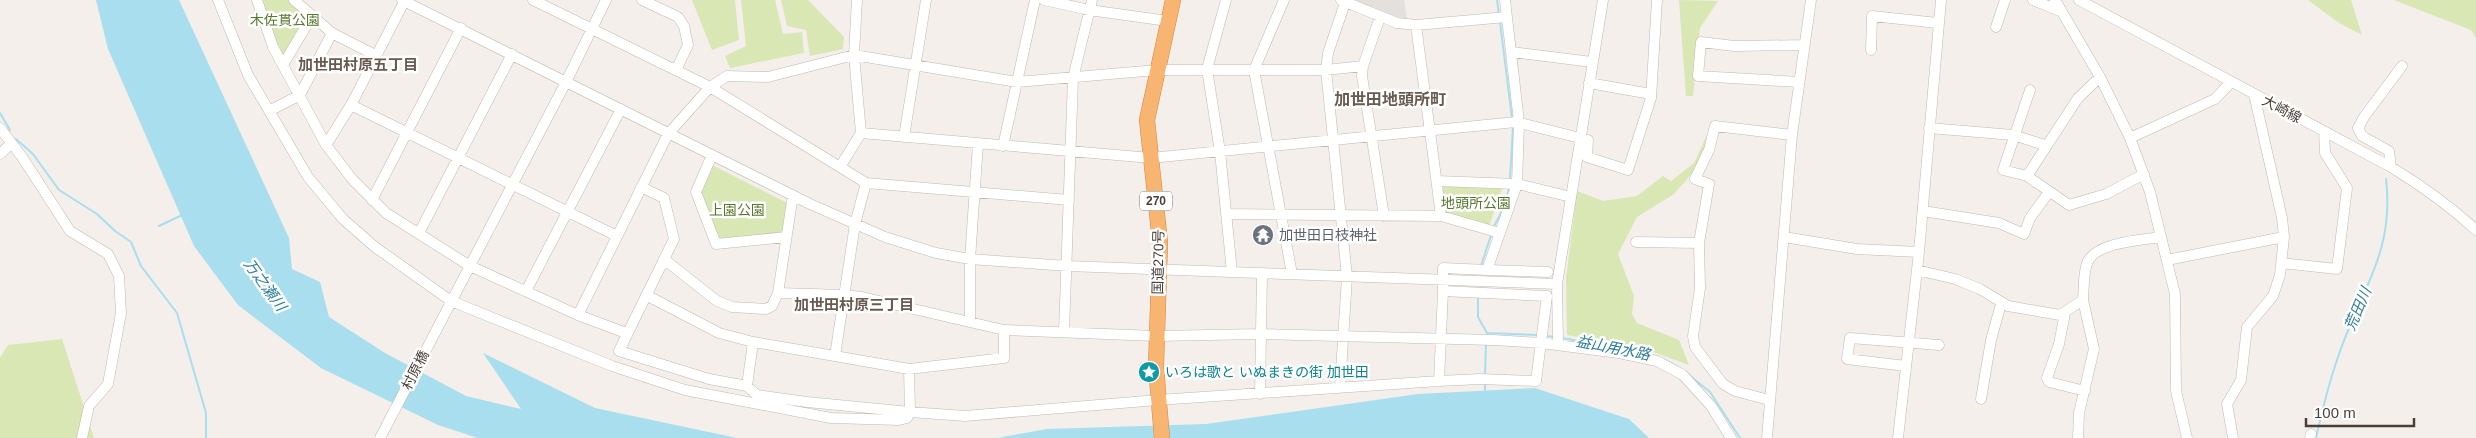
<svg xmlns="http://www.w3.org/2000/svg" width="2476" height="438" font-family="Arial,'Noto Sans JP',sans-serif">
	<rect width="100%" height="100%" fill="#f4efea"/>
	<path fill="#d9e7b5" d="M260,0H290L305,13L306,17L286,55L282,56L277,47Z
		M692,0H735L739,40L712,50Z
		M741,0H775L783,34L802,32L804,53L730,68L725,56L746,46Z
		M781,0H808L844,37L843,49L810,56L806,30L787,26Z
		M1679,0L1718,1L1700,28L1693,96H1686Z
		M2308,0H2351L2362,35L2339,23Z
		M2394,0H2476V38L2471,30Z
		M1706,137L1710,138L1700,164L1674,194L1637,217L1618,254L1634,296L1632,314L1637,323L1679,340L1689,365L1648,350L1567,335L1566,278L1577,191L1603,201L1637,196L1663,176L1671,181L1694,163Z
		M712,165L787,203L782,235L719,240L699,191Z
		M1442,184L1503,186L1489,226L1444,214Z
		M62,339L94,438H0V358L8,345Z"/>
	<path fill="#e3e0de" d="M1354,0H1404L1407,19L1391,15Z"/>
	<path fill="#a9deee" d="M96,0H179L289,238L292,269L320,282L329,317L385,353L466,396L521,409L483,353L595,408L737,438H478L438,425L321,368L238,305L194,246L108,49Z
		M1535,388L1629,419L1649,438H997L1047,429L1206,424L1418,394Z"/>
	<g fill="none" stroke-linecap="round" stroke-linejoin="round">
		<path stroke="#a9deee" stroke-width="2" d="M1497,0L1499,15
			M1500,22L1512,119
			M0,113L10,130
			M16,139L33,154L59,190L97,214L115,231L131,242L141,266L177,313L206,413V438
			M1510,179L1513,126
			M159,226L182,215
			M1493,228L1500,215L1509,189
			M1481,266L1491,235
			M1478,297V317L1487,333
			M1487,333L1537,335
			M1544,336L1555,337
			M1562,338L1653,355
			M1664,359L1680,368
			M1485,375L1486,342
			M1689,375L1710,392L1740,438
			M1485,393V382
			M2316,438C2322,411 2329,383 2338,357C2360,291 2395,253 2386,179"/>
		<g stroke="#c3b8b0" stroke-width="11">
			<path id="minor" d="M218,0L248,75L308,177L343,219L375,247L451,301L612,366L685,390L831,418L899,420L907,418L910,412L965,416L1158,400L1439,381L1480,379L1536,381L1547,296L1443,291V268L1487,270L1517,184L1519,122L1505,0
				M257,0L273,47L326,145L352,179L386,213L470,266L578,315L626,333
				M294,0L332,33L377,56
				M402,0L810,204L885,237L936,253L970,259L1067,266L1557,284
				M533,0L710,87L866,183L1069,200
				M642,0L678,17L684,26L688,45L676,70
				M1044,0L1089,10L1168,21
				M1226,0L1207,69L1220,152L1232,272
				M1284,0L1254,70L1292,274
				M1341,0L1397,23L1416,25L1507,17
				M2033,0L2060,11
				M2055,0L2100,77L2130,138L2150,192L2175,294L2176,391L2187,438
				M2079,0L2391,167C2422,186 2450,206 2476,230
				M1380,17L1363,66L1362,76L1384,216
				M1416,25L1441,216
				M1996,27L2005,0
				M1871,50L1872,16L1938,23
				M1512,52L1592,62
				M283,65L312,16
				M2100,77L2078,98L2027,176L2069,205L2106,194L2144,174
				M1799,82L1698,76L1701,42L1734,46L1805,45
				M1589,83L1651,94
				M351,105L617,236
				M269,111L300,95L332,33
				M0,128L22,157L70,231L108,254L119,276L121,313L108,384L89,406L82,438
				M1929,128L2013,135L2045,145
				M861,133L1151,158L1516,122L1588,140L1587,157L1628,170L1651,98L1657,0
				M904,137L926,0
				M2130,138L2215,99L2231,82
				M326,145L351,105L405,0
				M1003,146L1035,0
				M0,154L11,144
				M712,155L696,192L716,244L786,237
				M840,167L861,133L854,55L857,0
				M2391,167L2389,151L2362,136L2358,128L2364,117L2402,66
				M2027,176L2003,170L2030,90
				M1437,181L1517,184L1571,197
				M641,187L664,198L674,239L619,351L709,379L747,386L757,395L807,402L910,412L909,369
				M372,200L461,28
				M1923,211L1999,223L2024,234L2030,218L2049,192
				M1227,214L1441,216L1500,233
				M419,233L512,54
				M1784,237L1857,249L1919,252
				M1636,242L1699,243
				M665,260L717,301L732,307L766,309L772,306L778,293L793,195
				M2167,260L2284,237
				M2282,263L2337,269L2347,188L2325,153L2324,131
				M1487,270L1548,272
				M1917,270L1955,279L1980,289L2008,306L2060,315L2083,300C2084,288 2083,271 2088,261C2098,242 2142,240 2161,237
				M526,291L621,109
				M778,293L844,295L862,297L1004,330L1156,336L1260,334L1493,340L1541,343L1619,353L1657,361L1683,375L1711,406L1731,438
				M646,295L719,333L753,342L835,356L855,224L866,183
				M2065,313L2059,344L2047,378L2049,382L2085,391
				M578,315L668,134L710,87L727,76L768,77L854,55L1017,82L1157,70H1326L1363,66
				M970,322V259L978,144
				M1064,332L1073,78L1092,0
				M1558,345L1557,284L1603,0
				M835,356L909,369L1004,358V330
				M1906,366L1847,359L1850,338L1939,345
				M1439,381L1443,291
				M747,386L753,342
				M1340,387L1347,277L1326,70L1328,53L1346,0
				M1260,394L1262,273
				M1981,399L1991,340L2001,304
				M1769,400L1735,391L1723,384L1695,347L1693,336L1700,288L1699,243L1709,184L1695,179L1709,150L1715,126L1792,135
				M380,438L566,82L606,0
				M1767,438L1792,135L1811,0
				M1898,438L1919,252L1941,0
				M2078,438L2079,413L2094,349L2083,300
				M2233,438L2227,404L2241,380L2247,327L2273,296L2280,275L2284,237L2282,218L2254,94
				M2310,438L2311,434"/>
		</g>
		<g stroke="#d88640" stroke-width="16">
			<path id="highway" d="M1162,438L1156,367L1160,242L1147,120L1173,0"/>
		</g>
		<use href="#minor" stroke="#fff" stroke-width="10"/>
		<use href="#highway" stroke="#f8b471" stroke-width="15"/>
	</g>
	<defs>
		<g id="temple-disc" transform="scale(1.125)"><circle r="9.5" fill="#6b7280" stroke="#fff"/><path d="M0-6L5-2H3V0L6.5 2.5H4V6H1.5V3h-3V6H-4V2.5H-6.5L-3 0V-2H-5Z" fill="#fff"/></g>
		<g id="sight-disc" transform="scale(1.125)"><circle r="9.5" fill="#0f9aa8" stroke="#fff"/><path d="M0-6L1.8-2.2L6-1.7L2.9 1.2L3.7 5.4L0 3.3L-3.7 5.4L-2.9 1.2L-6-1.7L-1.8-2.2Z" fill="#fff"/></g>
	</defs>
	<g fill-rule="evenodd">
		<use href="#temple-disc" x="1263" y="235"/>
		<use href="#sight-disc" x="1149" y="372"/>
	</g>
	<g text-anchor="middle" stroke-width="5" stroke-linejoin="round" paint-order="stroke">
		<rect fill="#fff" stroke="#7f7974" stroke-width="1" x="1140" y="191.5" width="32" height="19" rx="4"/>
		<g font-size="12" font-weight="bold" fill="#483f38">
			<text x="1156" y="205">270</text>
		</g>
		<g font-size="14" fill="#56782d" stroke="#fff">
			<text x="285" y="25">木佐貫公園</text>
			<text x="1476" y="208">地頭所公園</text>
			<text x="737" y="215">上園公園</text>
		</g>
		<g font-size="14" fill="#483f38" stroke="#fff">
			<text transform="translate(2282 109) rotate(28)" y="5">大崎線</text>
			<text transform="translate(1158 262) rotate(-89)" y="5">国道270号</text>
			<text transform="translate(415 370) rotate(-63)" y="5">村原橋</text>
		</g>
		<g font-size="14" fill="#5b616d" stroke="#fff" text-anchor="start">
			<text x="1279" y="240">加世田日枝神社</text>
		</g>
		<g font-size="14" fill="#0d838f" stroke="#fff" text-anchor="start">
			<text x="1165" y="377">いろは歌と いぬまきの街 加世田</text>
		</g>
		<g font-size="15" font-weight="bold" fill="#6a5b50" stroke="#fff">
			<text x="358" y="70">加世田村原五丁目</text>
			<text x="854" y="310">加世田村原三丁目</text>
		</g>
		<g font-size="15" font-style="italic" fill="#307e99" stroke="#fff">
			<text transform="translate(265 285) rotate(54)" y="5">万之瀬川</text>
			<text transform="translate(2358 309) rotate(-67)" y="5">荒田川</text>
			<text transform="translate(1613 348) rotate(11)" y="5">益山用水路</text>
		</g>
		<g font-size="16" font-weight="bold" fill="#6a5b50" stroke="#fff">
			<text x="1390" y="105">加世田地頭所町</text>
		</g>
	</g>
	<path d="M2306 418v8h108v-8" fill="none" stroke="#483f38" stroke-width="2.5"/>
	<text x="2314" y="418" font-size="15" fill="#483f38" stroke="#ffffff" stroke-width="4" paint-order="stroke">100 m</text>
</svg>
